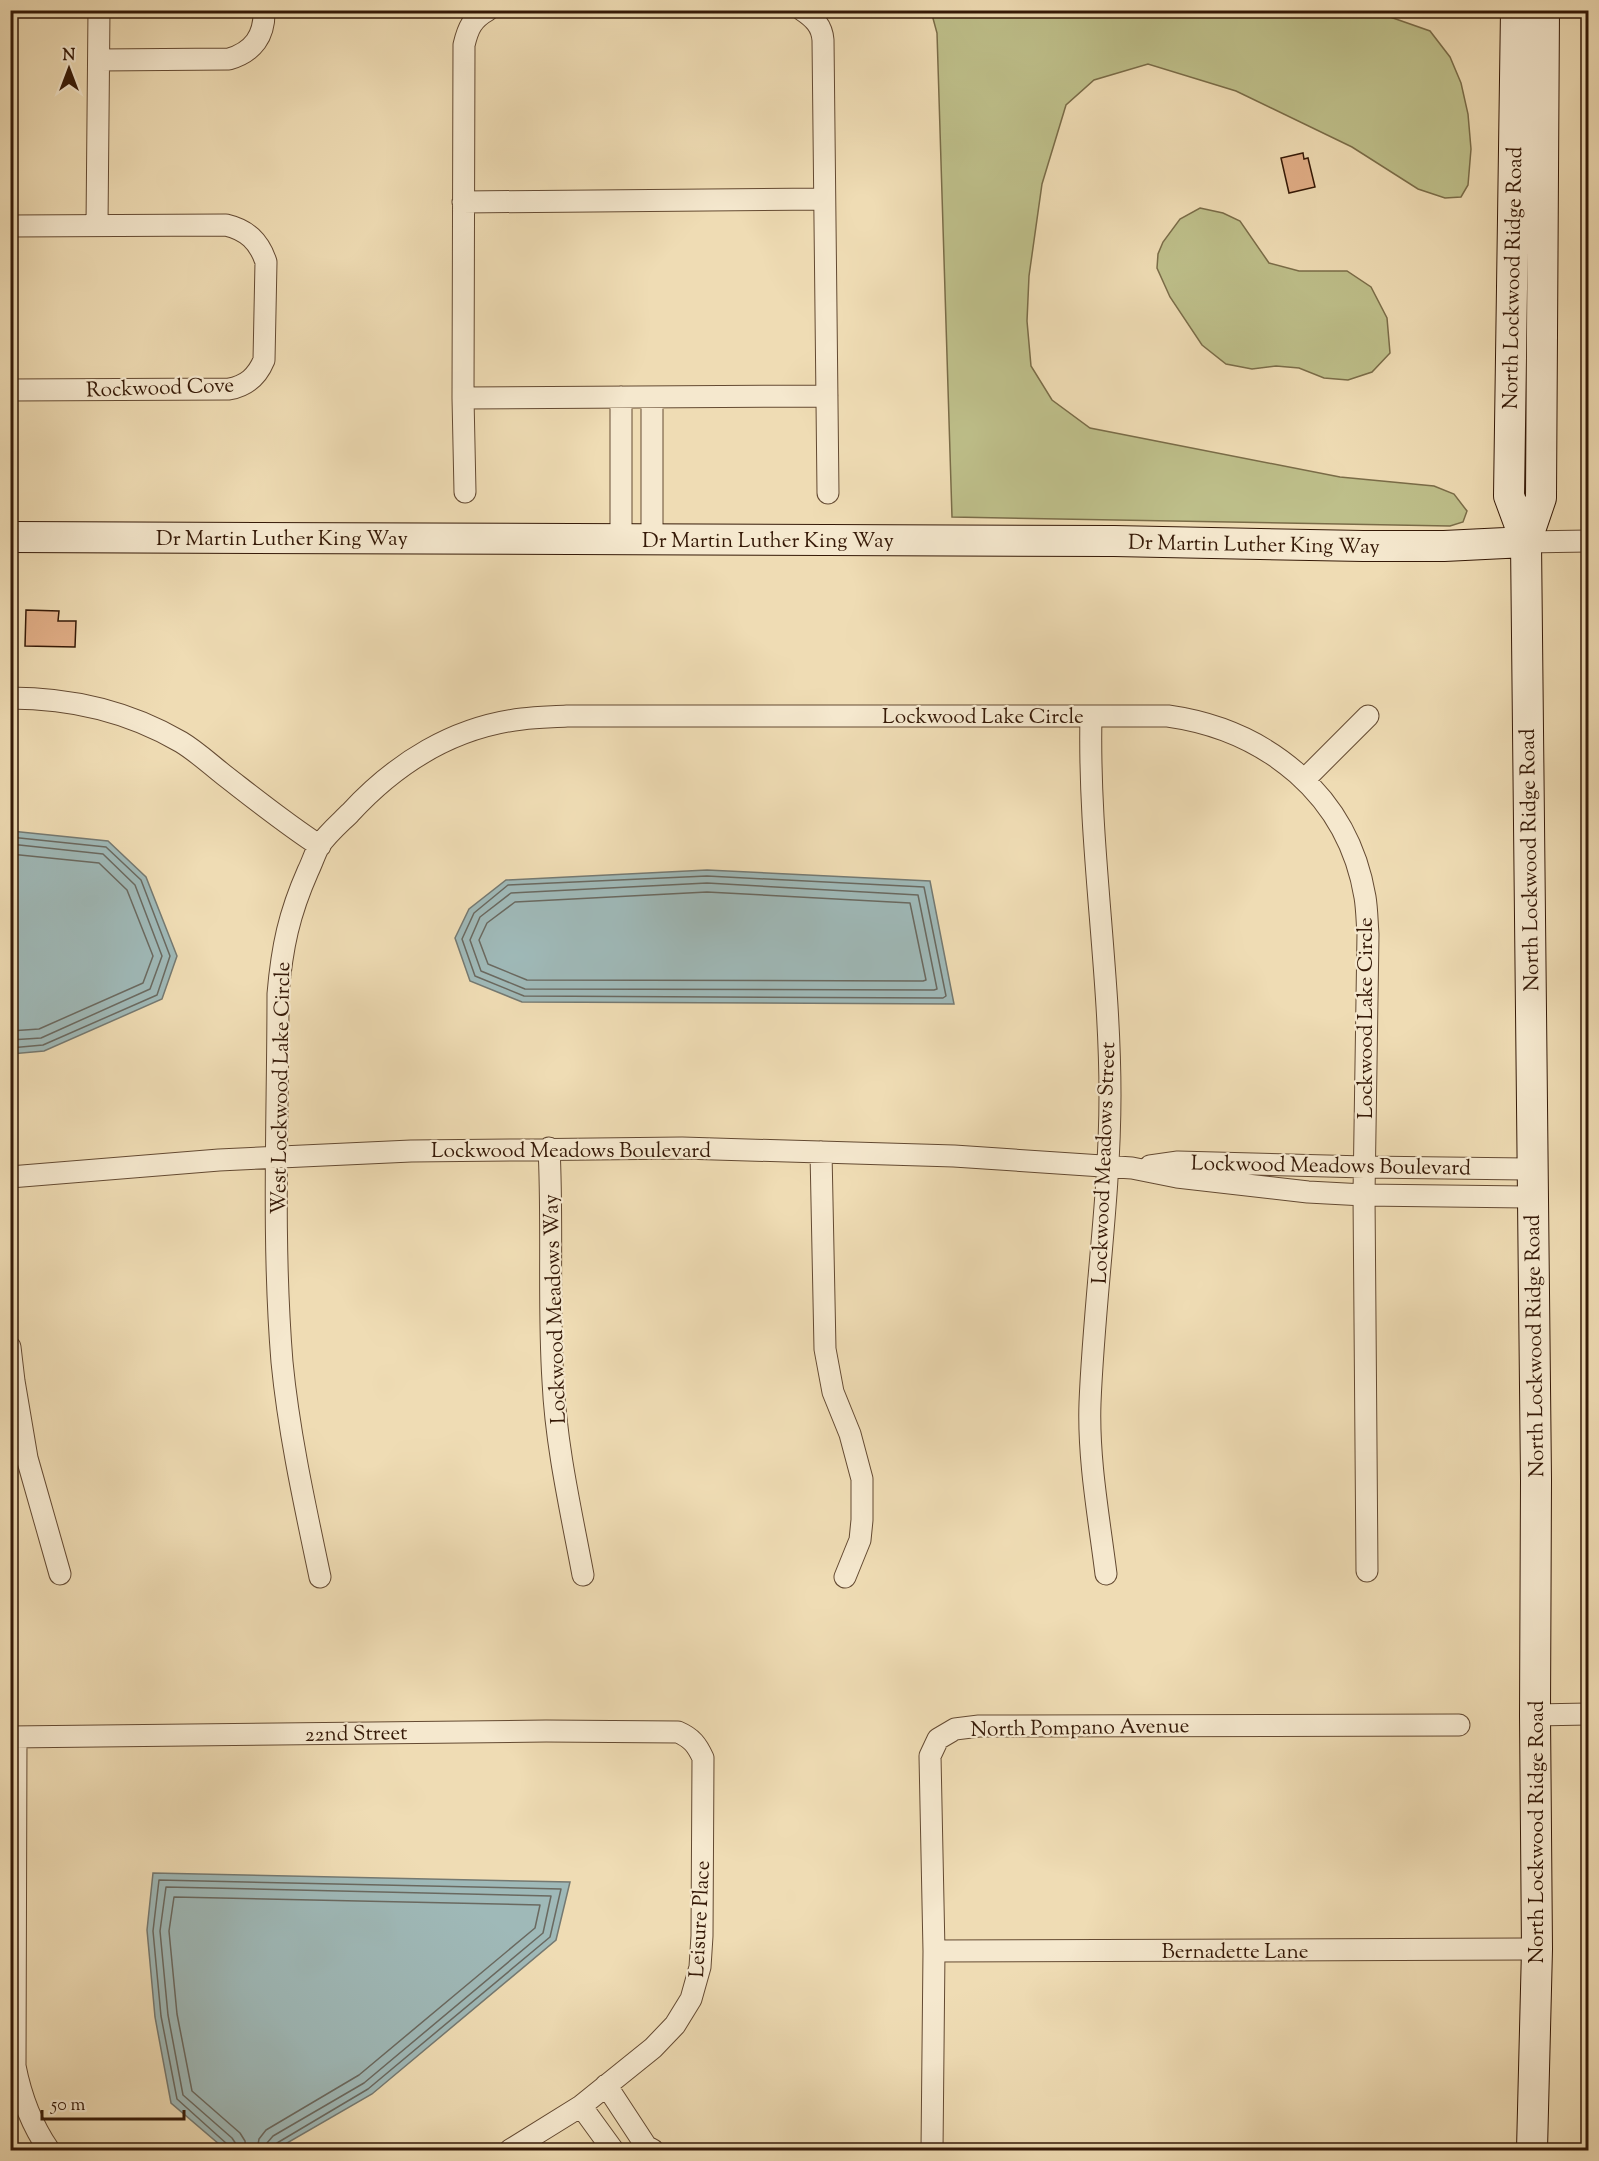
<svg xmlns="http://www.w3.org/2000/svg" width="1599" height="2161" font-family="'Sorts Mill Goudy',serif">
	<rect width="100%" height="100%" fill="#efdcb4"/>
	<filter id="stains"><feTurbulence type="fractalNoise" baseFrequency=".00333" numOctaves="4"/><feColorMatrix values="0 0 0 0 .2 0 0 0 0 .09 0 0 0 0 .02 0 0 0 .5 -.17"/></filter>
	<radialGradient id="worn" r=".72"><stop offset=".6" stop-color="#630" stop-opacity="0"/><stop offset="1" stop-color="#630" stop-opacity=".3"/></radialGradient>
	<path fill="#bebf8a" stroke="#7a6c48" stroke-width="1.5" d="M1373,11L1430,31L1450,57L1461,83L1468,114L1471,149L1468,185L1461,197L1445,198L1418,189L1352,147L1236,91L1148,64L1094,80L1066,105L1042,184L1029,276L1027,321L1031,366L1052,400L1090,428L1340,477L1434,486L1454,494L1467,511L1463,522L1450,526L952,517L937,33L931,11Z
		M1200,208L1223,213L1240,221L1269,263L1299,271H1347L1371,287L1387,318L1390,353L1372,372L1348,380L1324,378L1299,368L1276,366L1252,369L1226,364L1202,345L1170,297L1157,268L1158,254L1163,242L1180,219Z"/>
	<path fill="#9fb9b8" stroke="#757971" stroke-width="1.5" d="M11,831L108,841L146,877L177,956L162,999L44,1051L11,1054Z
		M707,870L930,881L954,1004L522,1002L470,981L455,938L469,909L506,880Z
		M153,1873L570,1882L556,1940L372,2094L275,2150H226L171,2103L155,2017L147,1930Z"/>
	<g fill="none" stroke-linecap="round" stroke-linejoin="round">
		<path stroke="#6a6960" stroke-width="1.5" d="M10,837L106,847L141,880L170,956L157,995L43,1045L10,1048
			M10,844L103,854L135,885L162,956L150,989L41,1038L10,1040
			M10,854L99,863L127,890L153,956L143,983L39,1029L10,1031
			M707,876L924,887L946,996L943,998L524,996L475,976L462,939L474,913L508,885Z
			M707,883L918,895L937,989L934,990L525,989L481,971L470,940L480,917L511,893Z
			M707,892L910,903L926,980L923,981L527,980L488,964L479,940L487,923L515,902Z
			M229,2150L227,2144L177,2099L161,2016L153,1931L159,1880L561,1889L550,1937L368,2089L277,2143L273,2150
			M237,2150L236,2144L232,2138L183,2095L168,2015L160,1931L166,1887L551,1896L543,1933L364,2083L273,2136L267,2143L266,2150
			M246,2150L245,2141L240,2133L192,2091L177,2014L169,1931L174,1897L540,1905L535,1928L359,2075L266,2130L259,2139L257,2150"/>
	</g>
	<path fill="#e2af88" stroke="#351907" stroke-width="1.5" d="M1303,153L1304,159L1308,158L1315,187L1289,193L1281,158Z
		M26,610L59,611L58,621H76L75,647L25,646Z"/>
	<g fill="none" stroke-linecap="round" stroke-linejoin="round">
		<g stroke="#644a32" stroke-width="23">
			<path id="street" d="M802,10C814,18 822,26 823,40L828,493
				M99,60L229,59C253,52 265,36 264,10
				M463,202L824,199
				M97,225L99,10
				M10,226L226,225C247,230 259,241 266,262L264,360C257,377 246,386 229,389L10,390
				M621,397V539
				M652,397V539
				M463,398L827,396
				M465,492L463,398L464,45C468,28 472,19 488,10
				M1526,542L1588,541
				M10,698C71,698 128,711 181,742C196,751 210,764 224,775C255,799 286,824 320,846
				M1091,716C1088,843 1110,968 1110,1095C1110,1198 1094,1300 1090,1403C1088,1459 1099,1518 1106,1574
				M1305,779L1368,716
				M549,1148C553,1226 548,1304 553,1381C556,1446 571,1511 583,1575
				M821,1152L825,1349L833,1392L850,1434L862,1479V1520L860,1540L845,1577
				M1150,1166L1178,1162L1365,1167L1532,1169
				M10,1177L219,1160L411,1151L682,1148L954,1156L1132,1168L1177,1177L1308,1192L1364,1195L1532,1197
				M10,1347L14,1381L27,1458L60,1574
				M320,1577C305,1506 289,1434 282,1362C272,1240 278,1116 278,994C282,947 289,914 308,871C312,863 315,853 319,846C327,834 340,823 350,813C396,763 454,727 522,719C537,717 552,717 567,716H1168C1267,730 1348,795 1365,897C1367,909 1367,922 1368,934L1364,1195L1367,1571
				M1535,1715L1588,1714
				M10,1737L546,1731L678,1732C692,1738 697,1745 703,1758L702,1936L700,1967L691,1999L675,2025L653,2048L581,2106L510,2150
				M16,1737L15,2066C21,2097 31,2124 49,2150
				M934,1951L1537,1949
				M606,2085L646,2146L653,2150
				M581,2106L613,2150
				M932,2150L934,1951L930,1756L938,1739L955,1729L979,1726L1459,1725"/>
		</g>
		<g stroke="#351907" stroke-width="32">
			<path id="secondary" d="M1516,10L1509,496L1526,542
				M10,537L1114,541L1363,546H1444L1526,542
				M1532,2150L1537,1949L1535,1715L1536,1480L1526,542L1541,498L1544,10"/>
		</g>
		<use href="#street" stroke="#f5e8ce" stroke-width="21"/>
		<use href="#secondary" stroke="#f5e8ce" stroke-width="30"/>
	</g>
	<g text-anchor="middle" stroke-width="4.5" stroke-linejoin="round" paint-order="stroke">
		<g font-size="21" fill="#351907" stroke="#f5e8ce">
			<text transform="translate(1512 278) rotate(-89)" y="7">North Lockwood Ridge Road</text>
			<text transform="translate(160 387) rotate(-2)" y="7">Rockwood Cove</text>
			<text x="282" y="545">Dr Martin Luther King Way</text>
			<text x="768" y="547">Dr Martin Luther King Way</text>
			<text transform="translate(1254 544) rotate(1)" y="7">Dr Martin Luther King Way</text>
			<text x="983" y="723">Lockwood Lake Circle</text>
			<text transform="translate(1529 860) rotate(-91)" y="7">North Lockwood Ridge Road</text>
			<text transform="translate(1365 1018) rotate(-90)" y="7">Lockwood Lake Circle</text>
			<text transform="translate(280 1088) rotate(-89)" y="7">West Lockwood Lake Circle</text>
			<text x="571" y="1157">Lockwood Meadows Boulevard</text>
			<text transform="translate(1103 1163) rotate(-88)" y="7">Lockwood Meadows Street</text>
			<text transform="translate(1331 1165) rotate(1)" y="7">Lockwood Meadows Boulevard</text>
			<text transform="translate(554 1309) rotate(-92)" y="7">Lockwood Meadows Way</text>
			<text transform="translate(1534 1346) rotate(-91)" y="7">North Lockwood Ridge Road</text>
			<text transform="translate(1080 1727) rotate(-1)" y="7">North Pompano Avenue</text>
			<text transform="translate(356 1733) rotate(-1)" y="7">22nd Street</text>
			<text transform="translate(1536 1832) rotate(-90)" y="7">North Lockwood Ridge Road</text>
			<text transform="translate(699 1919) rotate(-87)" y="7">Leisure Place</text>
			<text x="1235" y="1958">Bernadette Lane</text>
		</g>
	</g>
	<rect width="1599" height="2161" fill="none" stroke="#efdcb4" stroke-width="36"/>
	<rect x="12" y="12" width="1575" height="2137" fill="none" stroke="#351907" stroke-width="3"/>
	<rect x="18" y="18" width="1563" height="2125" fill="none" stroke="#351907" stroke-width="1.5"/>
	<g transform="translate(69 69)" stroke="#f5e8ce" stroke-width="4.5" paint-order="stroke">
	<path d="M0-4.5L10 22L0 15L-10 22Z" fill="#351907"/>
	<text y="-9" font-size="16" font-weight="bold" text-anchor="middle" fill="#351907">N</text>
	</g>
	<path d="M42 2110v9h142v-9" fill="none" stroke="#351907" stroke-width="3"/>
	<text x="51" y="2110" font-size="18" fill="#351907" stroke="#f5e8ce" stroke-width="4.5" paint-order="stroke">50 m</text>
	<rect width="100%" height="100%" filter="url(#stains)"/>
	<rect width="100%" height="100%" fill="url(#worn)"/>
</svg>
